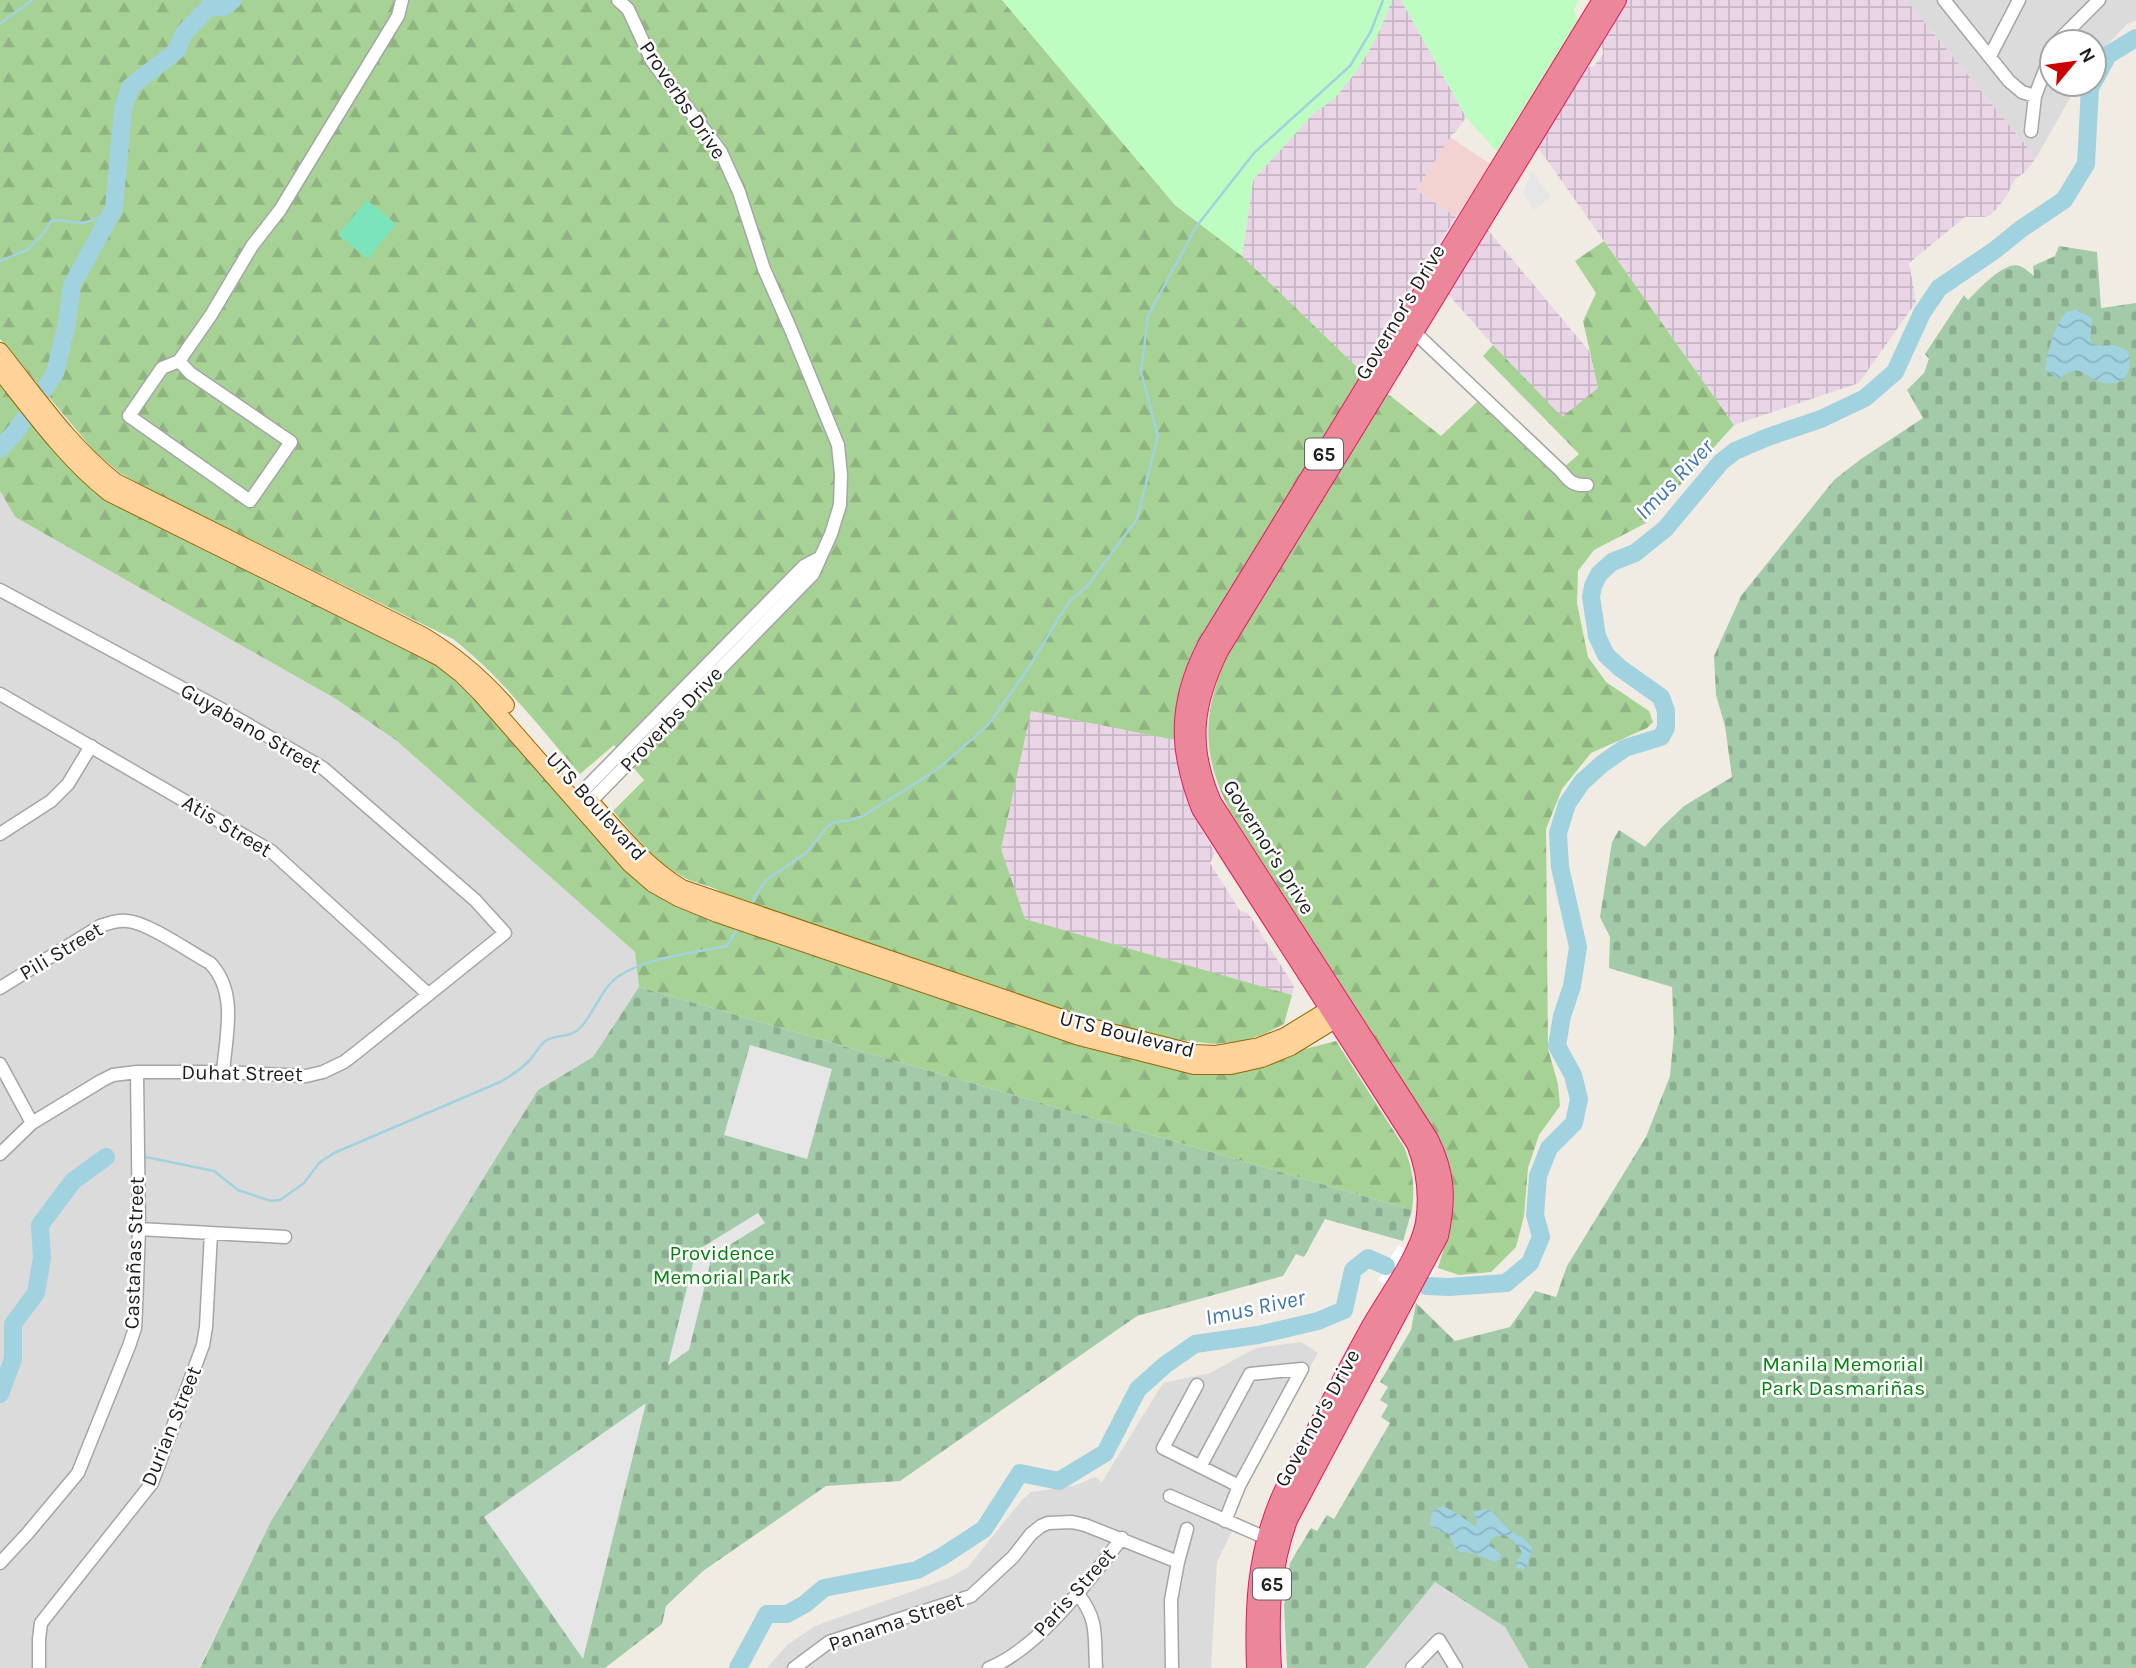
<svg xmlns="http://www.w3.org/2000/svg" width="2136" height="1668" font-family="Karla,sans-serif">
	<defs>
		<pattern id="industrial-grid" width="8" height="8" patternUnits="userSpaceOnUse" patternTransform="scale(1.75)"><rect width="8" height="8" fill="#e9d5e6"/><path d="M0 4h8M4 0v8" fill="none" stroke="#c7b6c5"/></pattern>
		<pattern id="forest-firs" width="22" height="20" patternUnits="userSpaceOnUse" patternTransform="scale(1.75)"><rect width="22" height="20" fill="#a7d295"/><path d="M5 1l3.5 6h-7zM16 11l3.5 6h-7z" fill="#8fb480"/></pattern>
		<pattern id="cemetery-stones" width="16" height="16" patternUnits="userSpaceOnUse" patternTransform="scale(1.75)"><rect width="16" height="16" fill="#a3caa9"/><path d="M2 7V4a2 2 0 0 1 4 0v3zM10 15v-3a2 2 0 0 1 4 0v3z" fill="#8cad91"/></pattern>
		<pattern id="water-waves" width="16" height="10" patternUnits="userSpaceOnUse" patternTransform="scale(1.75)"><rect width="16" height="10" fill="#a1d2e0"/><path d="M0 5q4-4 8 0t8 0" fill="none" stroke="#8ab4c0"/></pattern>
	</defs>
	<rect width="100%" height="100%" fill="#f0ece3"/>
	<path fill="#dcdbdb" d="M1906,0H2136V21L2127,24L2094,59V42H2052V84H2078L2036,158Z
		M0,491L15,517L336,699L397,741L635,952L639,987L593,1057L538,1090L271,1521L199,1668H0Z
		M1301,1342L1318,1353L1254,1466L1233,1513V1518L1237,1521L1217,1562L1211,1668H767L787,1645L815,1626L949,1578L968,1567L1021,1501L1031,1492L1074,1486L1095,1477L1102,1482L1163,1383L1210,1373L1256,1348Z
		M1435,1581L1505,1627L1529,1668H1365Z"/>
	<path fill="#f2d3d1" d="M1450,137L1490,164L1456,217L1416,190Z"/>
	<path fill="url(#industrial-grid)" d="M1392,0H1401L1466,117L1455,133H1453L1416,190L1456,217L1415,281L1363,373L1242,256L1253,180L1313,114L1335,98L1358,69L1377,36Z
		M1625,0H1906L2036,158L2025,172L2014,180L2006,197L1991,215L1984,217H1965L1909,263L1916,302L1859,383L1734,425L1537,146L1584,68L1594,66L1603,54L1601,40Z
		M1487,229L1589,351L1598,388L1562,418L1493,345L1448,294Z
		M1031,710L1175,740L1178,771L1185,794L1192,813L1215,853L1210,863L1240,911L1248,913L1294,986L1292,995L1025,919L1001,849Z"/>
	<path fill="url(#forest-firs)" d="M0,0H1002L1175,205L1242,256L1363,373L1200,640C1180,678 1178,697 1175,740L1031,711L1001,849L1025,919L1292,995L1284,1024L1264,1034L1242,1041L1214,1044L1172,1039L1086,1017L775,914L765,908L723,894C714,885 699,885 687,879C656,863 635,836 613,811L644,780L614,745L580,774C540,728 502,677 453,639L144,487L120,473L95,452L0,339Z
		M1604,241L1734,425L1646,523L1594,550L1578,571L1577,603L1588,657L1606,682L1649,711L1653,722L1647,728L1591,753L1562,789L1546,829L1548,1049L1558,1084L1560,1106L1539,1135L1528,1168L1524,1216L1516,1247L1491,1272L1459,1275L1438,1268C1453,1219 1461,1184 1438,1135L1230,811C1201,753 1202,715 1227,655L1383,390L1441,436L1477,402L1555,475L1579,454L1483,356L1493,345L1562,417L1598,388L1583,321L1596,293L1575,261Z
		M0,384L34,425L436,665L477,699L626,871L653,893L676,906L715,921L1076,1045L1193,1074L1216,1075L1249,1070L1274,1063L1301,1050L1336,1041L1404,1147C1413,1169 1415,1186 1412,1210L639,987L635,952L397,741L336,699L15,517L0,491Z"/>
	<path fill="url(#cemetery-stones)" d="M2059,246L2097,252L2101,308L2136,303V1668H1529L1505,1627L1435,1582L1365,1668H1287L1284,1605L1290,1563L1311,1528L1317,1531L1327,1515L1334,1519L1390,1423L1381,1417L1388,1405L1380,1400L1388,1387L1380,1382L1411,1330L1416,1303L1455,1341L1510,1327L1535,1291L1556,1297L1567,1266L1646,1137L1670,1076L1674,1033L1672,987L1609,968L1610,937L1600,917L1612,842L1619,830L1645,847L1661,828L1684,806L1732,777L1725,726L1716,695L1714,656L1741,596L1834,480L1861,459L1923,418L1907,390L1924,373L1929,359L1925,354L1964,295L1968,300C1978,290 2005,260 2020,266C2025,268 2030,273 2034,276L2033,266L2055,256Z
		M639,987L1412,1210L1403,1241L1325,1219L1304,1257L1296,1254L1283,1276L1137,1316L900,1481L826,1486L703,1571L666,1606L662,1624L605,1668H200L271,1521L538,1090L593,1057Z"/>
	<path fill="#bdfdc2" d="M1002,0H1392L1377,36L1358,69L1335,98L1313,114L1253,180L1242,256L1175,205Z
		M1401,0H1579L1574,9L1578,21L1497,152L1466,117Z"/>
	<path fill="#7ce4bc" d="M367,200L396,224L368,259L338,235Z"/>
	<path fill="#e6e6e6" d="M1532,171L1551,197L1534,210L1523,193Z
		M750,1045L832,1069L807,1159L724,1135Z
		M758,1213L765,1223L712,1256L689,1350L668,1365L696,1251Z
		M646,1403L583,1659L484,1517Z"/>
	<path fill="url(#water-waves)" d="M2076,310L2092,318L2090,342L2100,346L2114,345L2128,351C2134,370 2126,386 2104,383C2094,382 2087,373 2079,371C2071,369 2064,375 2059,379L2045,370C2048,349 2053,329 2066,312Z
		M1442,1506C1456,1511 1464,1519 1476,1527L1477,1520L1473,1512L1488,1509C1499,1517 1509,1534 1521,1536L1532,1547L1527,1566L1523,1569L1517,1568L1516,1564L1522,1553C1519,1545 1509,1534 1500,1535C1497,1535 1492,1539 1490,1540L1489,1545L1501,1554L1499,1560L1496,1562L1472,1553L1460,1552L1456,1549L1448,1534L1438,1531L1430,1525L1432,1512Z"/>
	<path fill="#fff" d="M1398,1245L1436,1268L1416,1302L1378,1280Z"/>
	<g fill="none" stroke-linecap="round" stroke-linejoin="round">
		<path stroke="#a1d2e0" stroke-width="2.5" d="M0,24L32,0
			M0,261L27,250L43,234L51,221C64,218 74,225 87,222C96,220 105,213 114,209
			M751,904L765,881L806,853L827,827L834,822L846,821L863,816L938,769L988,725L1026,672L1068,603L1088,585L1137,519L1158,436L1141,372L1148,316L1196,227L1254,153L1350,66L1371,31L1383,0
			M146,1157L214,1171L238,1190L271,1201L280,1200L304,1183L319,1163L334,1153L500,1082C511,1076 521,1069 530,1060C535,1054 540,1044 547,1040C559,1034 571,1038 581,1027C595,1012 601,988 619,976C648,957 694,953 727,946L738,928"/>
		<path stroke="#a1d2e0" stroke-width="18" d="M2094,81L2108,55L2136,38
			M0,449L17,430L55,373L66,328L72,285L114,209L123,109L130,87L176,51L184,33L209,7H224L233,0
			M1426,1286L1449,1287L1506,1283L1530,1263L1541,1237L1535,1215L1538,1176L1549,1148L1574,1123L1579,1099L1573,1075L1557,1046L1562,1016L1572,986L1578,947L1560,867L1558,833L1567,804L1582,782L1602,764L1625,748L1661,737L1666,728V711L1661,697L1620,668L1606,655L1597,636L1591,597L1593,586L1599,574L1612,562L1635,553L1665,529L1721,462L1735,451L1768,437L1821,419L1865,398L1895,372L1922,313L1939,288L1995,250L2021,229L2064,200L2086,164L2090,88L2092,84
			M0,1394L13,1359V1324L36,1293L42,1258L40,1225L73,1181L106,1157
			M738,1668L767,1614H787L805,1604L824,1588L917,1570L943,1556L984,1529L1020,1473L1059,1481L1105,1453L1138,1389L1165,1365L1195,1344L1258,1335L1318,1321L1344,1310L1353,1270L1368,1258L1386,1266"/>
		<g stroke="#a5a5a5" stroke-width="15">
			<path id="minor" d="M618,0L628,9L652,61L721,152L739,192L764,269L791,330L838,445L841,475L840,505L831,534L813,574L591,801L580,804L582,792L804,566L819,558
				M1944,0L2009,81L2022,92L2035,96
				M2057,42L2099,0
				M1990,56L2019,0
				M2031,131L2035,96L2052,52
				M1409,327L1561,471C1569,481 1573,486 1587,485
				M179,361L190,373L291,442L250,501L129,416L162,368L179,361L211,315L252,246L280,210L398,16L402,0
				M0,590L221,709L323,768L475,900L505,933L357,1052L344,1062L323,1072L306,1076L223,1072H137L113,1075L101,1081L32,1123L0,1154
				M0,694L271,851L428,994
				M0,834L51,801L68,784L91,746
				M0,988L100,926C109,923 117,920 127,921C147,922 190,952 210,963C238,992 226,1035 223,1072
				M0,1064L32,1123
				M139,1229L285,1237
				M1197,1385L1163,1448L1239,1486
				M1201,1465L1250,1374L1302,1369
				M1170,1496L1266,1538
				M1225,1521L1239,1486L1302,1369
				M0,1563L27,1534L78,1473L129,1346L135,1328L136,1309L139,1229L137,1072
				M1078,1594C1099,1621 1094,1636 1096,1668
				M39,1668V1639L41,1623L152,1483L203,1345L206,1327L211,1233
				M794,1668L829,1642L971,1596L1013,1557L1031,1534L1041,1526L1048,1523L1072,1522L1085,1525L1178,1562
				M989,1668C1038,1649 1090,1579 1122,1538
				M1172,1668L1171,1600L1178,1562L1187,1529
				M1412,1668L1439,1640L1456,1668"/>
		</g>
		<g stroke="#986500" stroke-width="18">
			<path id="major" d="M0,351C36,396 70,446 116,482L422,635C454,654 481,677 506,705
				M0,371C34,414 66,459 109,493L417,646L440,658L462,675L480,693L630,864L653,884L678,898L717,914L1079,1037L1194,1066H1231L1262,1059L1291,1047L1335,1020L1341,1011
				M590,801C619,832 645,866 682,888L1083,1025L1195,1053L1215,1054L1259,1046L1285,1036L1329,1009L1342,1007"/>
		</g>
		<g stroke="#e6185f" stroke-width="20">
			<path id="highway" d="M1256,1668C1254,1608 1256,1557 1279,1501C1289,1477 1304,1453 1316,1430C1334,1395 1352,1360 1371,1326C1388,1295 1418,1258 1425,1223C1429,1196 1426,1169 1416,1144L1201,809C1177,749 1177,703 1207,645L1602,0
				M1272,1668C1269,1615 1270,1571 1288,1520L1439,1236C1447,1199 1446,1173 1429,1139L1212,802C1188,746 1193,705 1219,651L1617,0"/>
		</g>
		<use href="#minor" stroke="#fff" stroke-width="12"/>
		<use href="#major" stroke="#ffd399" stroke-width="16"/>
		<use href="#highway" stroke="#ec8699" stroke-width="18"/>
	</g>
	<g text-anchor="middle" stroke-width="5" stroke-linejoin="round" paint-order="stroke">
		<g fill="#fff" stroke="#626262" stroke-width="2">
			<rect x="1305" y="438.5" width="38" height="31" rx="5"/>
			<rect x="1253" y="1568.5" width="38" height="31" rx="5"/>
		</g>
		<g font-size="19" font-weight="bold" fill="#1e1e1e">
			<text x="1324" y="461">65</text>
			<text x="1272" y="1591">65</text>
		</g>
		<g font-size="21" fill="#1e1e1e" stroke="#fff">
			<text transform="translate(683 100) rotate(56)" y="7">Proverbs Drive</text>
			<text transform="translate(1400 312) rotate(-59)" y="7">Governor's Drive</text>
			<text transform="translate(671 719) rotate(-46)" y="7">Proverbs Drive</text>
			<text transform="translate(251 728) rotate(30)" y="7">Guyabano Street</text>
			<text transform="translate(596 806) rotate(48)" y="7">UTS Boulevard</text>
			<text transform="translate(227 826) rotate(31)" y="7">Atis Street</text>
			<text transform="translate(1269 847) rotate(58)" y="7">Governor's Drive</text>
			<text transform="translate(61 951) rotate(-31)" y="7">Pili Street</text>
			<text transform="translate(1127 1034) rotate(14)" y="7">UTS Boulevard</text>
			<text transform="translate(242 1073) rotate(1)" y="7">Duhat Street</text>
			<text transform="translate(134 1253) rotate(-88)" y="7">Castañas Street</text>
			<text transform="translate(1317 1418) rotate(-61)" y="7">Governor's Drive</text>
			<text transform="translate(171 1426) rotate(-68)" y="7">Durian Street</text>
			<text transform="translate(1074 1592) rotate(-48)" y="7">Paris Street</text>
			<text transform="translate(896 1622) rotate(-19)" y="7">Panama Street</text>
		</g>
		<g font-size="21" fill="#04840f" stroke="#fff">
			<text x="722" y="1260">Providence<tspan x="722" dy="24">Memorial Park</tspan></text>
			<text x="1843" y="1371">Manila Memorial<tspan x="1843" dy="24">Park Dasmariñas</tspan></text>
		</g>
		<g font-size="23" font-style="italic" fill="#4177ac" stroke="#fff">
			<text transform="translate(1674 479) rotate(-46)" y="8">Imus River</text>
			<text transform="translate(1255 1307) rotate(-12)" y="8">Imus River</text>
		</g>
	</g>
	<g transform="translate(2073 63) rotate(61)"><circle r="33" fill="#ffffff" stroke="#a5a5a5" stroke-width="2"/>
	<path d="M0-5L12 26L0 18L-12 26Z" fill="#cc0000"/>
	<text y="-10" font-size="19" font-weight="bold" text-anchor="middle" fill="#1e1e1e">N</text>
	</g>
</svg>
